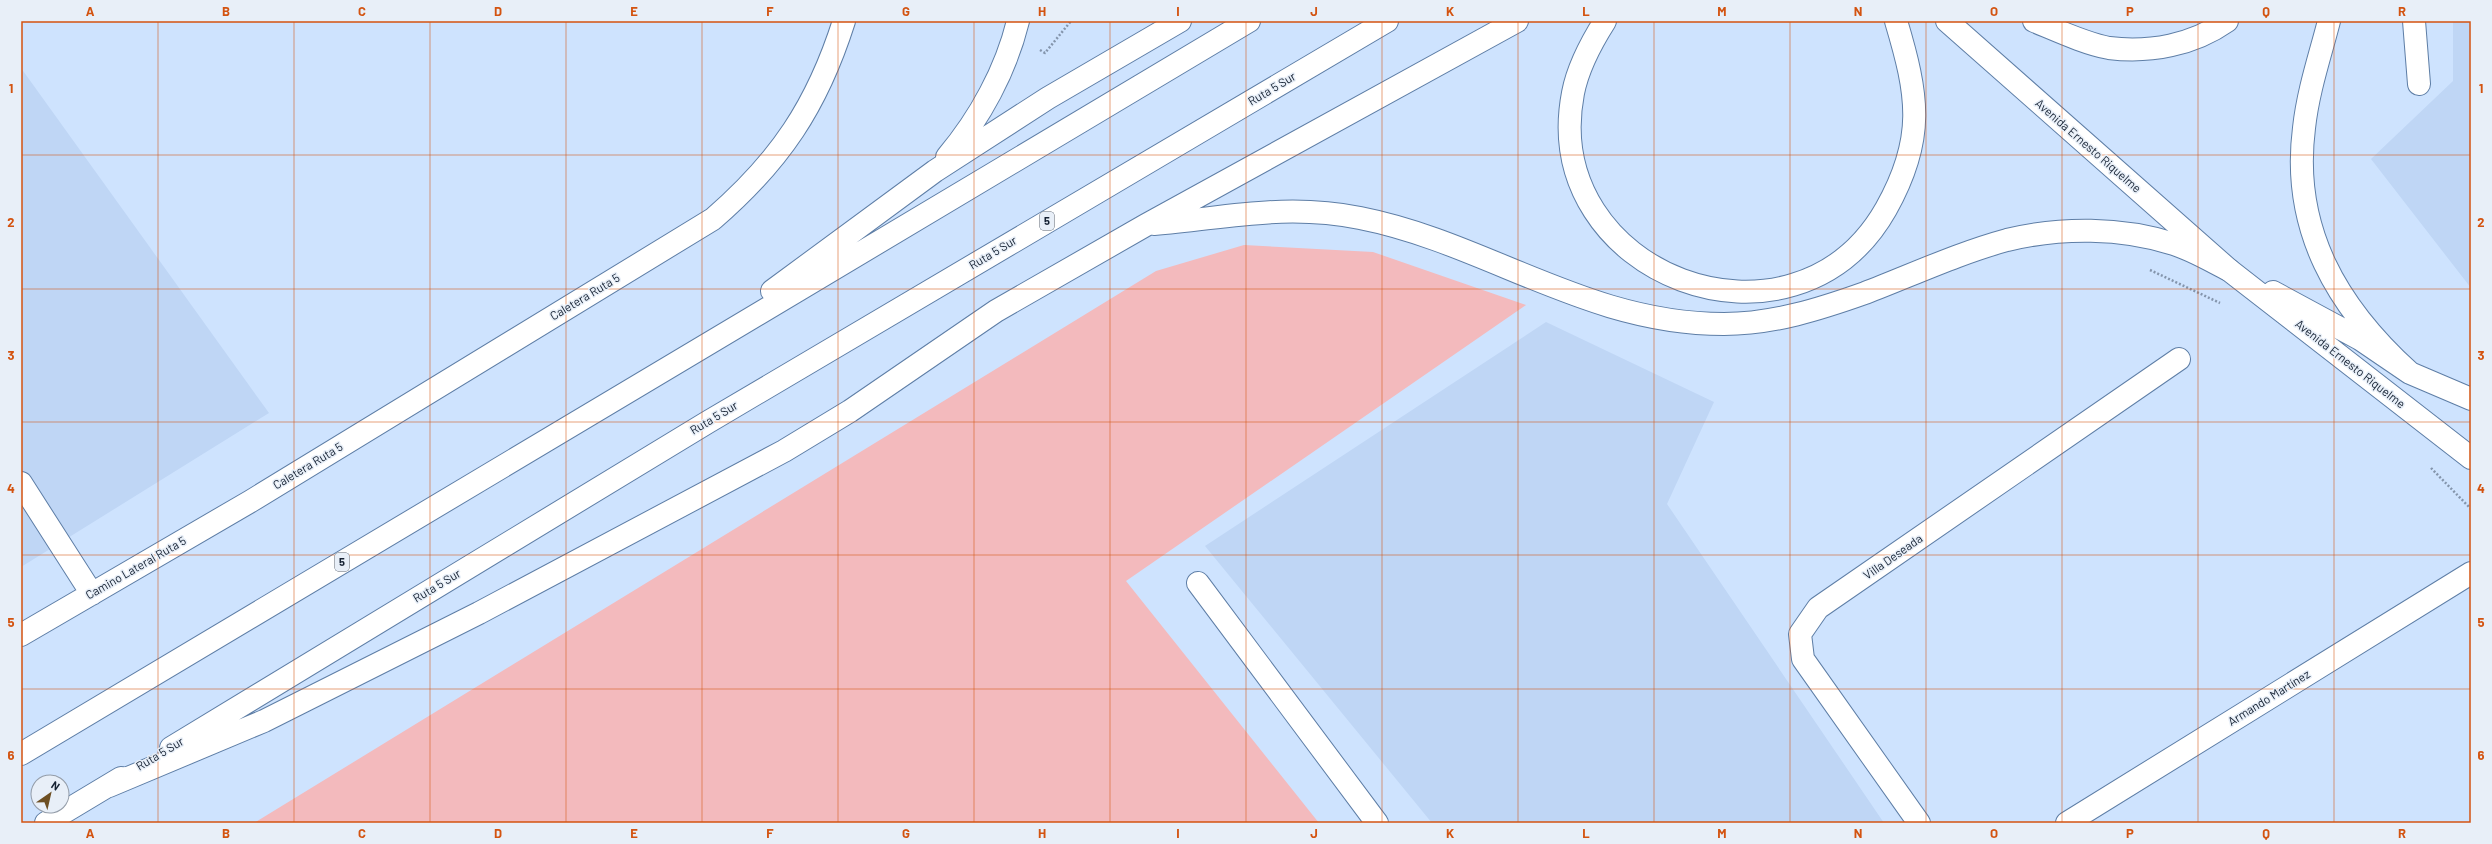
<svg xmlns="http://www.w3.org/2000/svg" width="2492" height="844" font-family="Barlow,sans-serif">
	<rect width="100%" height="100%" fill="#cee3fe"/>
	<path fill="#bfd6f5" d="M2453,21H2471V288L2371,159L2453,81Z
		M21,68L269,413L21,567Z
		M1546,322L1714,402L1667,504L1884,823H1432L1205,546Z"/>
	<path fill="#f3babd" d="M1244,245L1373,252L1526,305L1126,581L1319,823H254L1156,271Z"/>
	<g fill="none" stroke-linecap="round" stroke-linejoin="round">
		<g stroke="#5e7ea6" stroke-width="24">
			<path id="minor" d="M2414,21L2419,84
				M21,483L92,594
				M1198,583L1377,823
				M21,635L251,501L713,219C780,161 817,106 844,21
				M1919,823L1803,659L1800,634L1818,608L2179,359"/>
		</g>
		<g stroke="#5e7ea6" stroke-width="24">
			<path id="secondary" d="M2067,823L2471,573"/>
		</g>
		<g stroke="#5e7ea6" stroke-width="24">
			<path id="primary" d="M1947,21L2229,270L2471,458
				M2329,21C2320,56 2308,91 2304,128C2291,229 2337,307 2410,373
				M2273,292L2360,339L2410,373L2471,399"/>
		</g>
		<g stroke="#5e7ea6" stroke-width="24">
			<path id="motorway" d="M1605,21C1591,43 1578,67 1573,93C1538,275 1794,371 1886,209C1926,138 1918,95 1896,21
				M2034,21C2056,30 2086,44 2109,48C2150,53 2193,45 2227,21
				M947,157C980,118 1006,70 1018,21
				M1154,224C1227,218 1285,203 1360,218C1487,243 1586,324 1724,324C1773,324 1820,309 1865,293C1912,275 1959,253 2007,240C2061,227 2121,227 2174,244C2193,250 2211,261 2229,270
				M772,291L935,171L1048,98L1180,21
				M171,748L708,422L1387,21
				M21,754L1249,21
				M109,786L264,721L479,613L784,451L850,411L996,311L1146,225L1517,21
				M46,823L121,778"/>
		</g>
		<path stroke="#8495ac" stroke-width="2.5" stroke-dasharray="2 2" stroke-linecap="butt" d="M1040,50L1045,53L1071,21
			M2150,270L2220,303
			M2431,468L2471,509"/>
		<use href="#minor" stroke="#fff" stroke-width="22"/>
		<use href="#secondary" stroke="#fff" stroke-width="22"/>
		<use href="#primary" stroke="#fff" stroke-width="22"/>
		<use href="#motorway" stroke="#fff" stroke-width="22"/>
	</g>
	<path fill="none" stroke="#d35310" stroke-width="1" stroke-opacity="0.55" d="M158,21V823M294,21V823M430,21V823M566,21V823M702,21V823M838,21V823M974,21V823M1110,21V823M1246,21V823M1382,21V823M1518,21V823M1654,21V823M1790,21V823M1926,21V823M2062,21V823M2198,21V823M2334,21V823M21,155H2471M21,289H2471M21,422H2471M21,555H2471M21,689H2471"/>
	<g text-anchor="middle" stroke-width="3" stroke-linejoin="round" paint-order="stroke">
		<g fill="#e8eff8" stroke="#545f6d" stroke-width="1">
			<rect x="1040" y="212" width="14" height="18" rx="3"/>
			<rect x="335" y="553" width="14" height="18" rx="3"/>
		</g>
		<g font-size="11" font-weight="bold" fill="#152132">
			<text x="1047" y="225">5</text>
			<text x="342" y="566">5</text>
		</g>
		<g font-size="12" fill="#152132" stroke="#e8eff8">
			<text transform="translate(1272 89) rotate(-31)" y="4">Ruta 5 Sur</text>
			<text transform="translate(2088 146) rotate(41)" y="4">Avenida Ernesto Riquelme</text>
			<text transform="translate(993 253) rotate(-31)" y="4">Ruta 5 Sur</text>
			<text transform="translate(585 297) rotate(-31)" y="4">Caletera Ruta 5</text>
			<text transform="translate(2350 364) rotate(38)" y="4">Avenida Ernesto Riquelme</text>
			<text transform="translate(714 418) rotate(-31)" y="4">Ruta 5 Sur</text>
			<text transform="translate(308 466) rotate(-31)" y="4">Caletera Ruta 5</text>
			<text transform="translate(1893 557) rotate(-35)" y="4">Villa Deseada</text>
			<text transform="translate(136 568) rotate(-30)" y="4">Camino Lateral Ruta 5</text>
			<text transform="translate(437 586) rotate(-31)" y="4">Ruta 5 Sur</text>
			<text transform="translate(2269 698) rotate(-32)" y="4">Armando Martínez</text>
			<text transform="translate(160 754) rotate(-31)" y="4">Ruta 5 Sur</text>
		</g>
	</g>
	<rect width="2492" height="844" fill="none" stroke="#e8eff8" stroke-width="44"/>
	<g transform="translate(50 794) rotate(34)"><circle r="19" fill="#e8eff8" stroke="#949da9"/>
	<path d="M0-3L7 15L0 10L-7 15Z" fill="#6d4f23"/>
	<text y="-6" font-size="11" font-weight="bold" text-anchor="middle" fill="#152132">N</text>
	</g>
	<rect x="22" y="22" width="2448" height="800" fill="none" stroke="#d35310" stroke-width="1.5"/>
	<g font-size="13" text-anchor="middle" font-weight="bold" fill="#d35310">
		<text x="90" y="16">A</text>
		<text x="226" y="16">B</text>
		<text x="362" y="16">C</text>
		<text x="498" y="16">D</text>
		<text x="634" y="16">E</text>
		<text x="770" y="16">F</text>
		<text x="906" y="16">G</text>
		<text x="1042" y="16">H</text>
		<text x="1178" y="16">I</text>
		<text x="1314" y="16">J</text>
		<text x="1450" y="16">K</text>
		<text x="1586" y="16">L</text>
		<text x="1722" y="16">M</text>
		<text x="1858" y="16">N</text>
		<text x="1994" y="16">O</text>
		<text x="2130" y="16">P</text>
		<text x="2266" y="16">Q</text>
		<text x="2402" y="16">R</text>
		<text x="11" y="93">1</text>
		<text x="2481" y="93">1</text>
		<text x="11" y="227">2</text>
		<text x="2481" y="227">2</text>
		<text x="11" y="360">3</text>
		<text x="2481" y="360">3</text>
		<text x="11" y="493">4</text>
		<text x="2481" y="493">4</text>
		<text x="11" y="627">5</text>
		<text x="2481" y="627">5</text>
		<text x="11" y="760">6</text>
		<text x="2481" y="760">6</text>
		<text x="90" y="838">A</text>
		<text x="226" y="838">B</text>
		<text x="362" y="838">C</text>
		<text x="498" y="838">D</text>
		<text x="634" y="838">E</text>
		<text x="770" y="838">F</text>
		<text x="906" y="838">G</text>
		<text x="1042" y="838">H</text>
		<text x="1178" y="838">I</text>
		<text x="1314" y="838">J</text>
		<text x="1450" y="838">K</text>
		<text x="1586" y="838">L</text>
		<text x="1722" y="838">M</text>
		<text x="1858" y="838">N</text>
		<text x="1994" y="838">O</text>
		<text x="2130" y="838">P</text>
		<text x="2266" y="838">Q</text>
		<text x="2402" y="838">R</text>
	</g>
</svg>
